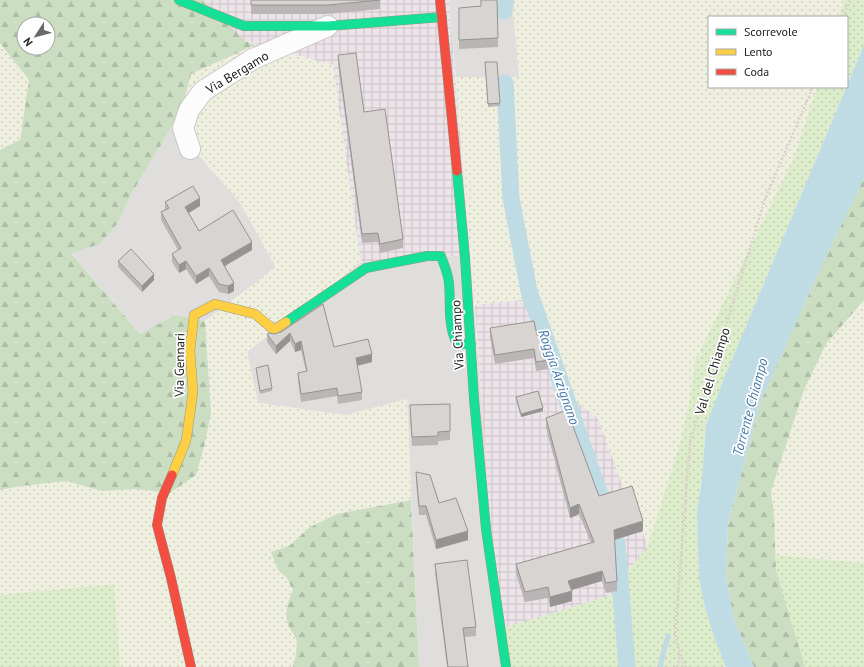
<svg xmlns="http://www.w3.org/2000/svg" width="864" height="667" font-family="'PT Sans',sans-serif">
	<defs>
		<pattern id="industrial-grid" width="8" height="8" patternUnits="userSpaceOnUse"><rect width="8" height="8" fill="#ede4e9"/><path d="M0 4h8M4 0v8" fill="none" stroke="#cbc3c8"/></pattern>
		<pattern id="farmland-dots" width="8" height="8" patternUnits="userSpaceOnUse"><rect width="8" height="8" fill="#efefdf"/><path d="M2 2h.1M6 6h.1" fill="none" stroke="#cdcdbf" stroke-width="1.8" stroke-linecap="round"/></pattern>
		<pattern id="grass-dots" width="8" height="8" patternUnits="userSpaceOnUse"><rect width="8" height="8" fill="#ddeccb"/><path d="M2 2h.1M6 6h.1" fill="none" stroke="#bdcaae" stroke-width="1.8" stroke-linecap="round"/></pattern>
		<pattern id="forest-firs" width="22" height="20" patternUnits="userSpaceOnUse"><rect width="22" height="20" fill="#cbdec1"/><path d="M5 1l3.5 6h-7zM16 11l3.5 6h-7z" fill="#aebea6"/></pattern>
	</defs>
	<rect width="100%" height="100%" fill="#f0eeeb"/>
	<path fill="#dfdedc" d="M449,0H511L516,38L519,77H456Z
		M175,122L197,153L241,204L276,268L205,321L175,315L140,334L71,252L100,244L117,224L133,191Z
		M470,255L502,667H419L407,399L346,415L258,403L247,352L361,262Z"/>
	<path fill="url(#industrial-grid)" d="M203,0H449L470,255L361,262L358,245L333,65L245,41Z
		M528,299L560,389L598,418L631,508L635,512L648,546L621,579L618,593L497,630L475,305Z"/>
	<path fill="url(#farmland-dots)" d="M511,0H844L839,17H709V87H817L795,155L700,351L703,355L696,356L690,398L681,440L648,545L635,512L631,509L598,418L560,390L529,299L475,305L456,77H519L516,38Z
		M0,43L29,80L20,140L0,150Z
		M255,45L333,65L358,245L361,262L247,352L258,403L346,415L407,399L411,500L337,514L310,527L289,546L271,552L278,570L287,578L293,590L288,602L289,627L296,638L297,652L293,667H120L114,584L0,595V490L21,486L66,481L103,491L137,489L170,493L209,379L205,321L276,267L241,204L197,153L182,110L191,74Z
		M864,300V563L776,555L771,491L804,390L826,344Z"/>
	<path fill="url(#grass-dots)" d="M844,0H864V45L847,86V17H839Z
		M817,87H846L723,381L706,425L702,479L697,512L699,577L704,603L713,634L726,667H680V666L679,667H502L497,630L618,593L621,579L648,546L681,440L690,398L696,356L702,355L700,351L795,155Z
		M776,555L864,563V667H805L776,571Z
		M114,584L120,667H0V595Z"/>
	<path fill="url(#forest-firs)" fill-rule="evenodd" d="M0,0H203L245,41L255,45L191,74L182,110L133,191L117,224L100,244L71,253L140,334L175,315L205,321L211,413L204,447L196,475L170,493L137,489L103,491L66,481L21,486L0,490V150L20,140L29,80L0,43ZM24,24H48V48H24Z
		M864,178V300L826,344L804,390L771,491L774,516L776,571L805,667H754L734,620L726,576L728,524L760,403L827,254Z
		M411,500L419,667H293C295,658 298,649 296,639C295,636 292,632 290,629C283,616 288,602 293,590L287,578L278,570L271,552L289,546L310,527L337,514Z"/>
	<path fill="#bfdbe3" d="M864,45V178L827,254L760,403L728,524L726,576L734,620L754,667H726L713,634L704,603L699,577L697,512L702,479L706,425L723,381Z"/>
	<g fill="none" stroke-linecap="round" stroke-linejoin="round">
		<path stroke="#bfdbe3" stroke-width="5" d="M661,667V662L668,636"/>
		<path stroke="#bfdbe3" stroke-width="17" d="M504,11L506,0
			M505,83L511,198L529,291L617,544L627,667"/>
		<g stroke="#c9c8c7" stroke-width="22">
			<path id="street" d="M190,149L183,128L189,110L203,91L253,59L328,26"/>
		</g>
		<g stroke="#999a82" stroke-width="10">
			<path id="fast" d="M179,0L244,26H329L442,17
				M457,171L465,258L474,399L486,529L506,667
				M286,322L366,268L427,256H441C444,265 448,273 449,283C451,304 447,324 457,344H471"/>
		</g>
		<g stroke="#999a82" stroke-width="10">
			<path id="slow" d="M172,475L186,441L193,392L190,351L194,315L215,304L255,314L274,330L286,322"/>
		</g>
		<g stroke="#999a82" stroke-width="10">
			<path id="jam" d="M440,0L457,171
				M172,475L162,498L157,525L171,578L191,667"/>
		</g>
		<path stroke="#dccecd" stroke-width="2.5" stroke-dasharray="2 2" stroke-linecap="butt" d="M843,17L850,0
			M677,667L680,654
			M686,667L680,654L675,635L690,442L765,199L813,87"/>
		<use href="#street" stroke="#fdfcfc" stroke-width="20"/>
		<use href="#fast" stroke="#16e098" stroke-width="9"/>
		<use href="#slow" stroke="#ffcf43" stroke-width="9"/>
		<use href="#jam" stroke="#f24e42" stroke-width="9"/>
	</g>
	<path fill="#b9b6b5" d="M251,0H380V9L328,14H251Z
		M481,0H497L498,47L459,49V8L481,6Z
		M338,55L364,112L403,239V248L380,253L378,242L362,243L338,64Z
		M485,66L500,103V106L488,107Z
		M165,202L200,206L189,213L199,231L252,250L225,266L234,291L228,294L219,292L209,276L196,284L186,269L179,273L172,262V254L178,250L161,220V212L165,209Z
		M118,261L154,280L142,292L118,267Z
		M323,304L334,347L372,362L357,366L362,392V400L338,404L337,396L301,402L298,381V373L306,371L301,350L295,352L290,341L276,354L267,342V334H274L281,332Z
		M490,328L537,335L549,360V369L536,371L534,358L495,364L490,337Z
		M256,368L272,388V391L260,394Z
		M516,397L543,411L521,417L516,400Z
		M450,404V440L438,441V445L412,446L410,414V405Z
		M546,418L599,496L643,531L614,540L617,581V591L606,593L602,581L572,590V601L550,607L548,598L525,602L516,574V564L591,543L579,514L570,518L546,428Z
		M416,472L439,503L468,540L436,549L426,515H419L416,481Z
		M435,564L476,627V636L465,637L468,667H447L435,573Z"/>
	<path fill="#969493" d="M200,198V206L185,215V207Z
		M252,242V250L221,268V260Z
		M186,261V269L179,273V265Z
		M209,268V276L196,284V276Z
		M154,274V280L142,292V286Z
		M234,283V291L228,294V286Z
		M290,333V341L276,354V346Z
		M301,341V350L295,352V344Z
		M372,354V362L356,366V358Z
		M543,408V411L521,417V414Z
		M579,504V514L570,518V508Z
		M643,521V531L614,540V530Z
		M468,531V540L436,549V540Z
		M602,571V581L568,591V581Z
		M572,591V601L550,607V597Z"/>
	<path fill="#d7d4d2" stroke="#969493" d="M251,0H380L328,5H251Z
		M481,0H497L498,38L459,40V8L481,6Z
		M356,53L364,112L385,109L403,239L380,244L378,233L362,234L338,55Z
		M485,62H497L500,103L488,104Z
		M193,186L200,198L185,207L199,231L233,210L252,242L221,260L234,283L228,286L219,284L209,268L196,276L186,261L179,265L172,254L181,248L161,212L169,208L165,202Z
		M131,249L154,274L142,286L118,261Z
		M323,304L334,347L368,339L372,354L356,358L362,392L338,396L337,388L301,394L298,373L307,371L301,341L295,344L290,333L276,346L267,334L269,333L274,334L281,332Z
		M534,321L537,335L544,334L549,360L536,362L534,349L495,355L490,328Z
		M268,365L272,388L260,391L256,368Z
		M538,391L543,408L521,414L516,397Z
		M450,404V431L438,432V436L412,437L410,405Z
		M567,410L599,496L632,486L643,521L614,530L617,581L606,583L602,571L568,581L572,591L550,597L548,587L525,592L516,564L594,542L579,504L570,508L546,418Z
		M416,472L430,475L439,503L456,498L468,531L436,540L426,506H419Z
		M467,560L476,627L463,628L468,667H448L435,564Z"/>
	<g text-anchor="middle" stroke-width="3.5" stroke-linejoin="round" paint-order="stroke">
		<g font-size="13" fill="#222" stroke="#fff">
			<text transform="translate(237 72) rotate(-31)" y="5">Via Bergamo</text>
			<text transform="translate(457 335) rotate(-93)" y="5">Via Chiampo</text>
			<text transform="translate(179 365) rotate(-89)" y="5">Via Gennari</text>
			<text transform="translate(712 371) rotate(-73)" y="5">Val del Chiampo</text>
		</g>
		<g font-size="14" font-style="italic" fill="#4a7aab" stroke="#fff">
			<text transform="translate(559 377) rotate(71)" y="5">Roggia Arzignano</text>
			<text transform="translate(750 407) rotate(-75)" y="5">Torrente Chiampo</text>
		</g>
	</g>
	<rect x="708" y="16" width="140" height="72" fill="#ffffff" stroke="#a7a7a7"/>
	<rect x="716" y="29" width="20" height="6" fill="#16e098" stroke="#a7a7a7"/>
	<text x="744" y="36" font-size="12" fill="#222222">Scorrevole</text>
	<rect x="716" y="49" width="20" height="6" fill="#ffcf43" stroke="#a7a7a7"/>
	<text x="744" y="56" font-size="12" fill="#222222">Lento</text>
	<rect x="716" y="69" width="20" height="6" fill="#f24e42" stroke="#a7a7a7"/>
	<text x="744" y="76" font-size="12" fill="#222222">Coda</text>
	<g transform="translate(36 36) rotate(234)"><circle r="19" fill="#ffffff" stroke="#a7a7a7"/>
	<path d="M0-3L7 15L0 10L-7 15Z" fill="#6a6968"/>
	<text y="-6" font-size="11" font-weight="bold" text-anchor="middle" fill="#222222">N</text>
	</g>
</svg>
